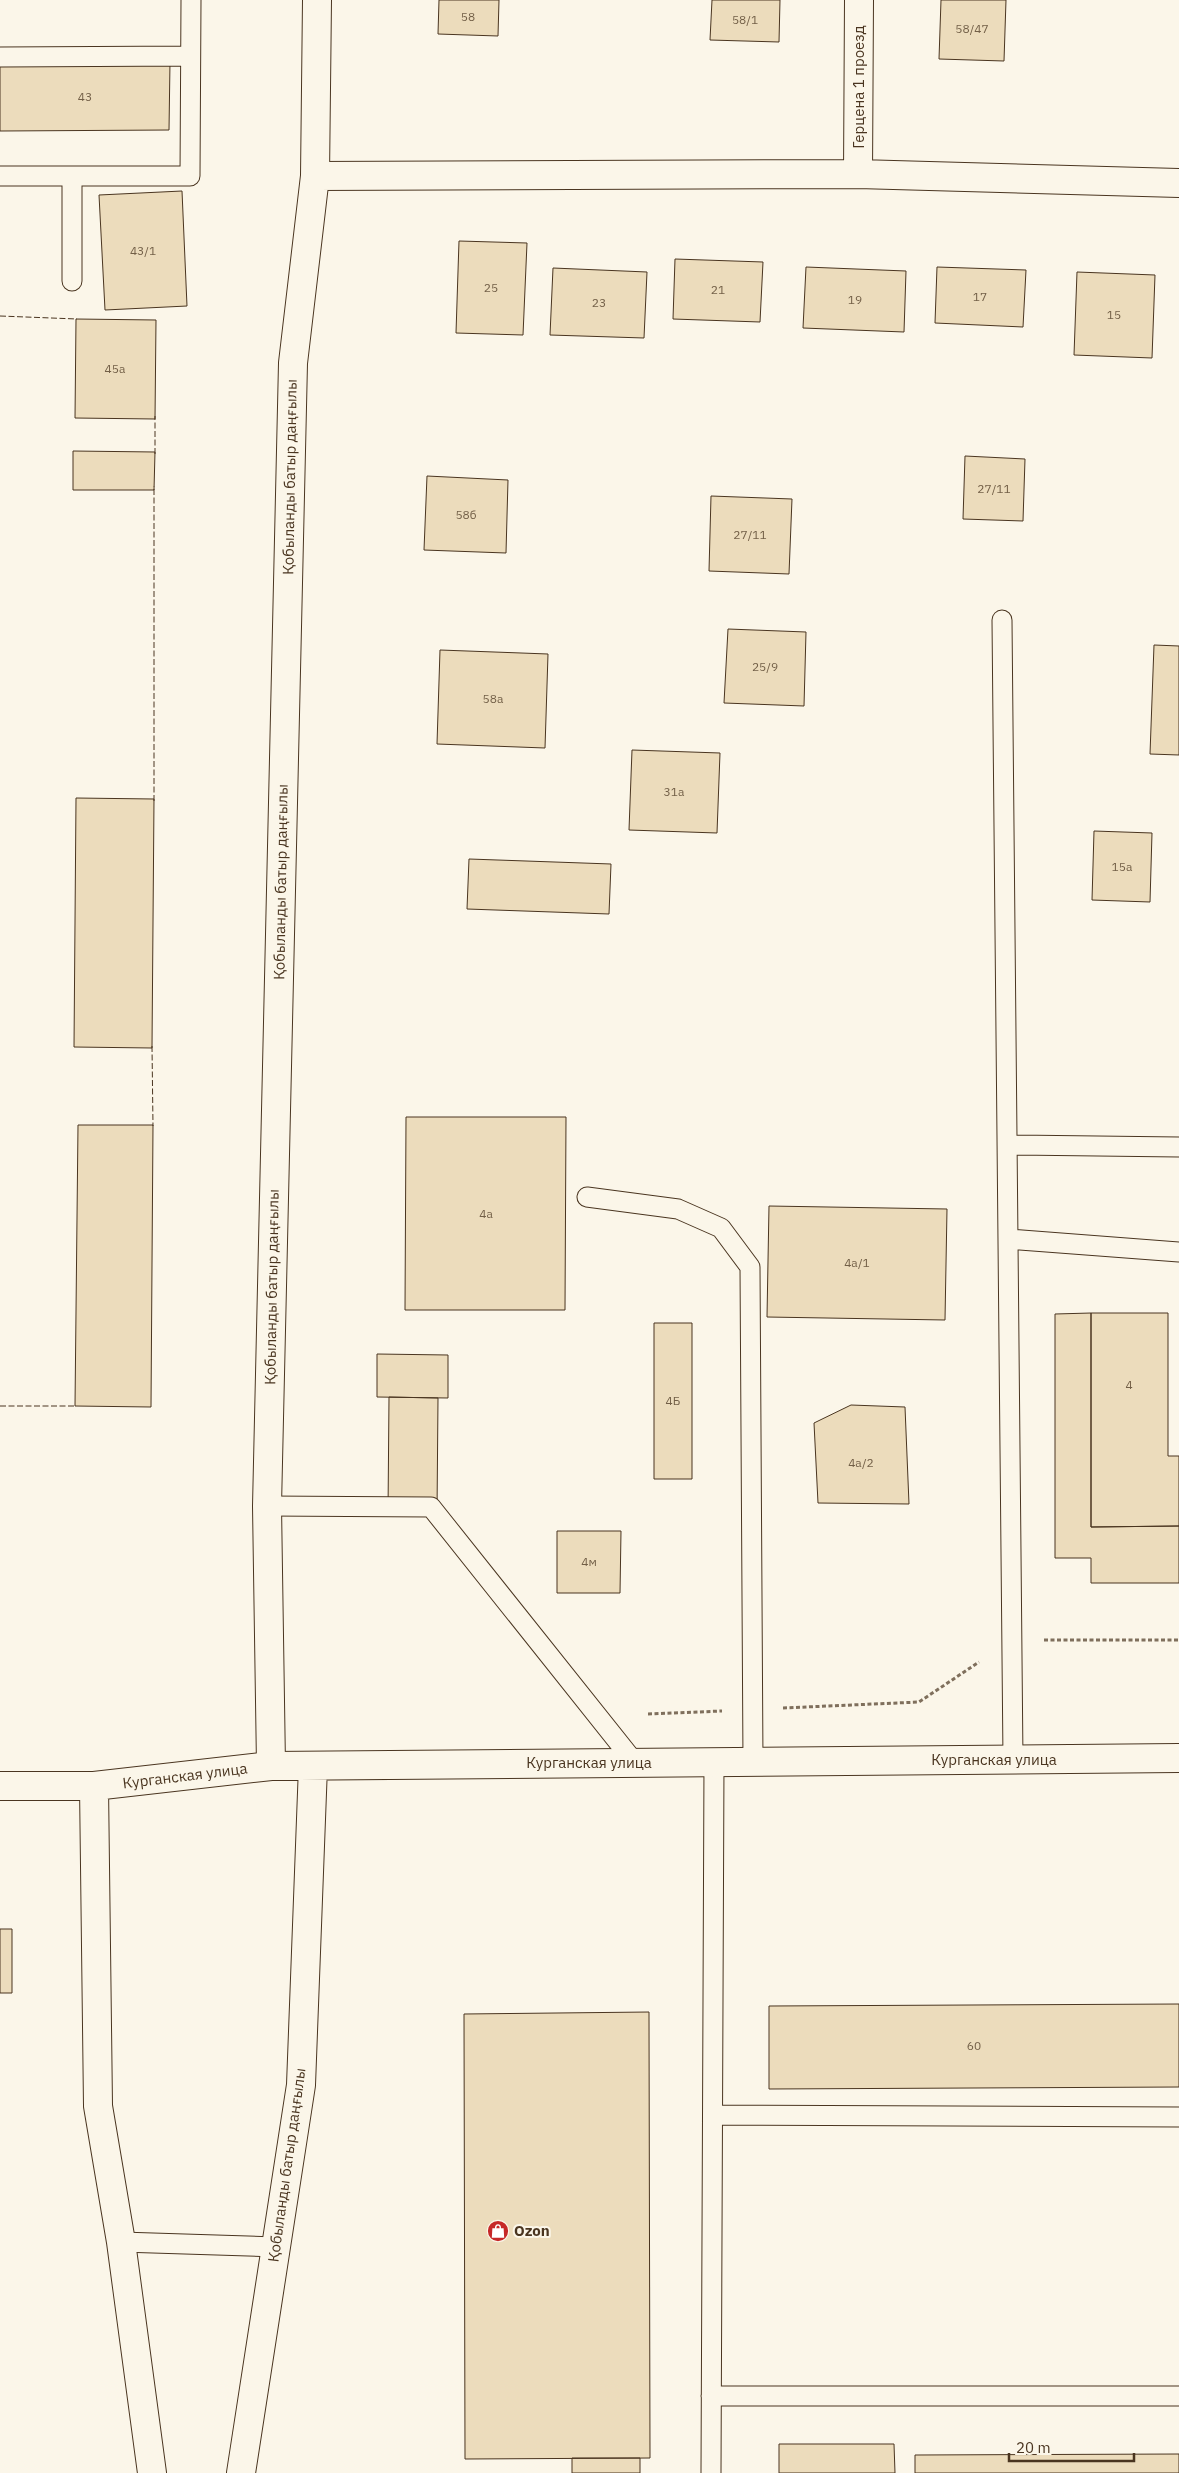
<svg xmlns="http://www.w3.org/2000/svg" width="1179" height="2473" font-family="'IBM Plex Sans',sans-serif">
	<rect width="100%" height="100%" fill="#fbf6e9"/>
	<path fill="#ecdcbc" stroke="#4a3520" d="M439,0H499L498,36L438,34Z
		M712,0H780L779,42L710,40Z
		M941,0H1006L1004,61L939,59Z
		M170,62L169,130L0,131V63Z
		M182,191L187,306L105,310L99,195Z
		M459,241L527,243L523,335L456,333Z
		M675,259L763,262L760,322L673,319Z
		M806,267L906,271L904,332L803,328Z
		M937,267L1026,270L1023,327L935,323Z
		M553,268L647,272L644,338L550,335Z
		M1077,272L1155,275L1152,358L1074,355Z
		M76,319L156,320L155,419L75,418Z
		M73,451L155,452L154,490H73Z
		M965,456L1025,459L1023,521L963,519Z
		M427,476L508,480L506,553L424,550Z
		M711,496L792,499L789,574L709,571Z
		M728,629L806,632L804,706L724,703Z
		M1154,645L1179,646V755L1150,754Z
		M440,650L548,654L545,748L437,744Z
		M632,750L720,753L717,833L629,830Z
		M76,798L154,799L152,1048L74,1047Z
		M1094,831L1152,833L1150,902L1092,900Z
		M469,859L611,864L609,914L467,909Z
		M406,1117H566L565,1310H405Z
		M78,1125H153L151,1407L75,1406Z
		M769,1206L947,1209L945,1320L767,1317Z
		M1091,1313H1168V1456H1179V1526L1091,1527Z
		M1091,1313V1527L1179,1526V1583H1091V1558H1055V1314Z
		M654,1323H692V1479H654Z
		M377,1354L448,1355V1398L377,1397Z
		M389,1397L438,1398L437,1513L388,1512Z
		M851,1405L905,1407L909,1504L818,1503L814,1423Z
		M557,1531H621L620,1593H557Z
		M0,1929H12V1993H0Z
		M1179,2004V2087L769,2089V2006Z
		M649,2012L650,2458L465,2459L464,2014Z
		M779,2444H894L895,2473H779Z
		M1179,2454V2473H915V2455Z
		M572,2458H640V2473H572Z"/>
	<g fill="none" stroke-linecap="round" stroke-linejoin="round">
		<g stroke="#4a3520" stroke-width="21">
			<path id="service" d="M0,57L190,56
				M0,176H190L191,0
				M72,281V176
				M1002,620L1013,1760
				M1007,1145L1179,1147
				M587,1197L678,1209L721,1228L750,1267L753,1762
				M1008,1239L1179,1252
				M267,1506L431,1507L635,1763
				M713,2115L1179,2117
				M121,2242L276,2247
				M711,2396H1179
				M711,2473L714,1762"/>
		</g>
		<g stroke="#4a3520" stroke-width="30">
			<path id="minor" d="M858,174L859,0
				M315,176L858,174L1179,183
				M271,1766L267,1506L293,363L315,176L317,0
				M0,1786H94"/>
		</g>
		<g stroke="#4a3520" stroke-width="30">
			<path id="tertiary" d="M152,2473L121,2242L98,2106L94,1786L271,1766L1179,1758
				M241,2473L301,2085L313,1766"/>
		</g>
		<path stroke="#7f6f5c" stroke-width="3" stroke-dasharray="4 2.5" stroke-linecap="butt" d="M1044,1640H1179
			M783,1708L919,1702L979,1662
			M648,1714L722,1711"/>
		<use href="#service" stroke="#fbf6e9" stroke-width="19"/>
		<use href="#minor" stroke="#fbf6e9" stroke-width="28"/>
		<use href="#tertiary" stroke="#fbf6e9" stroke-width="28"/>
		<path stroke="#4a3520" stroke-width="1" stroke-dasharray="6 2.5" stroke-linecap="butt" d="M0,316L77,319
			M155,454V416
			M154,801V486
			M152,1046L153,1126
			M0,1406H76"/>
	</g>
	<defs>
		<g id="shop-disc" transform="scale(1.125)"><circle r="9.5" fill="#c62828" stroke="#fbf6e9"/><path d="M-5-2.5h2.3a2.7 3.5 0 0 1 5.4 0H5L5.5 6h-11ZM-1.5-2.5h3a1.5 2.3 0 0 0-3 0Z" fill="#fff"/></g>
	</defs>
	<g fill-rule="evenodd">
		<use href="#shop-disc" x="498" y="2231"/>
	</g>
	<g text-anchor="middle" stroke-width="4" stroke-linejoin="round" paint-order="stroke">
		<g font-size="12" fill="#725f47">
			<text x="468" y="21">58</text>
			<text x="745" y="24">58/1</text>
			<text x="972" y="33">58/47</text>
			<text x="85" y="101">43</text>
			<text x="143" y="255">43/1</text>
			<text x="491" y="292">25</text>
			<text x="718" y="294">21</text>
			<text x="980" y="301">17</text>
			<text x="855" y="304">19</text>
			<text x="599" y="307">23</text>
			<text x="1114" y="319">15</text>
			<text x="115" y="373">45а</text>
			<text x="994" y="493">27/11</text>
			<text x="466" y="519">58б</text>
			<text x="750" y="539">27/11</text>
			<text x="765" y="671">25/9</text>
			<text x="493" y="703">58а</text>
			<text x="674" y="796">31а</text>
			<text x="1122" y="871">15а</text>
			<text x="486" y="1218">4а</text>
			<text x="857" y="1267">4а/1</text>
			<text x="1129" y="1389">4</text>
			<text x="673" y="1405">4Б</text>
			<text x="861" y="1467">4а/2</text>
			<text x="589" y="1566">4м</text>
			<text x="974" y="2050">60</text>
		</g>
		<g font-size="15" fill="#4a3520" stroke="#fbf6e9">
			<text transform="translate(859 87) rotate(-90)" y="5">Герцена 1 проезд</text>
			<text transform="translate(290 477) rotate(-89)" y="5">Қобыланды батыр даңғылы</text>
			<text transform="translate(281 882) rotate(-89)" y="5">Қобыланды батыр даңғылы</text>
			<text transform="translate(272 1287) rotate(-89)" y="5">Қобыланды батыр даңғылы</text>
			<text x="994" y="1765">Курганская улица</text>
			<text x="589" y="1768">Курганская улица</text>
			<text transform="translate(185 1776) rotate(-7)" y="5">Курганская улица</text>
			<text transform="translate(287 2165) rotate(-82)" y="5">Қобыланды батыр даңғылы</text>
		</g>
		<g font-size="15" font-weight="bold" fill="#4a3520" stroke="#fbf6e9" text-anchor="start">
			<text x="514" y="2236">Ozon</text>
		</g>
	</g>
	<path d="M1009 2453v8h125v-8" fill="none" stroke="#4a3520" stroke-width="2.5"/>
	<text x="1016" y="2453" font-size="15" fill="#4a3520" stroke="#fbf6e9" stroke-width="4" paint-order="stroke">20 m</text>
</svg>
